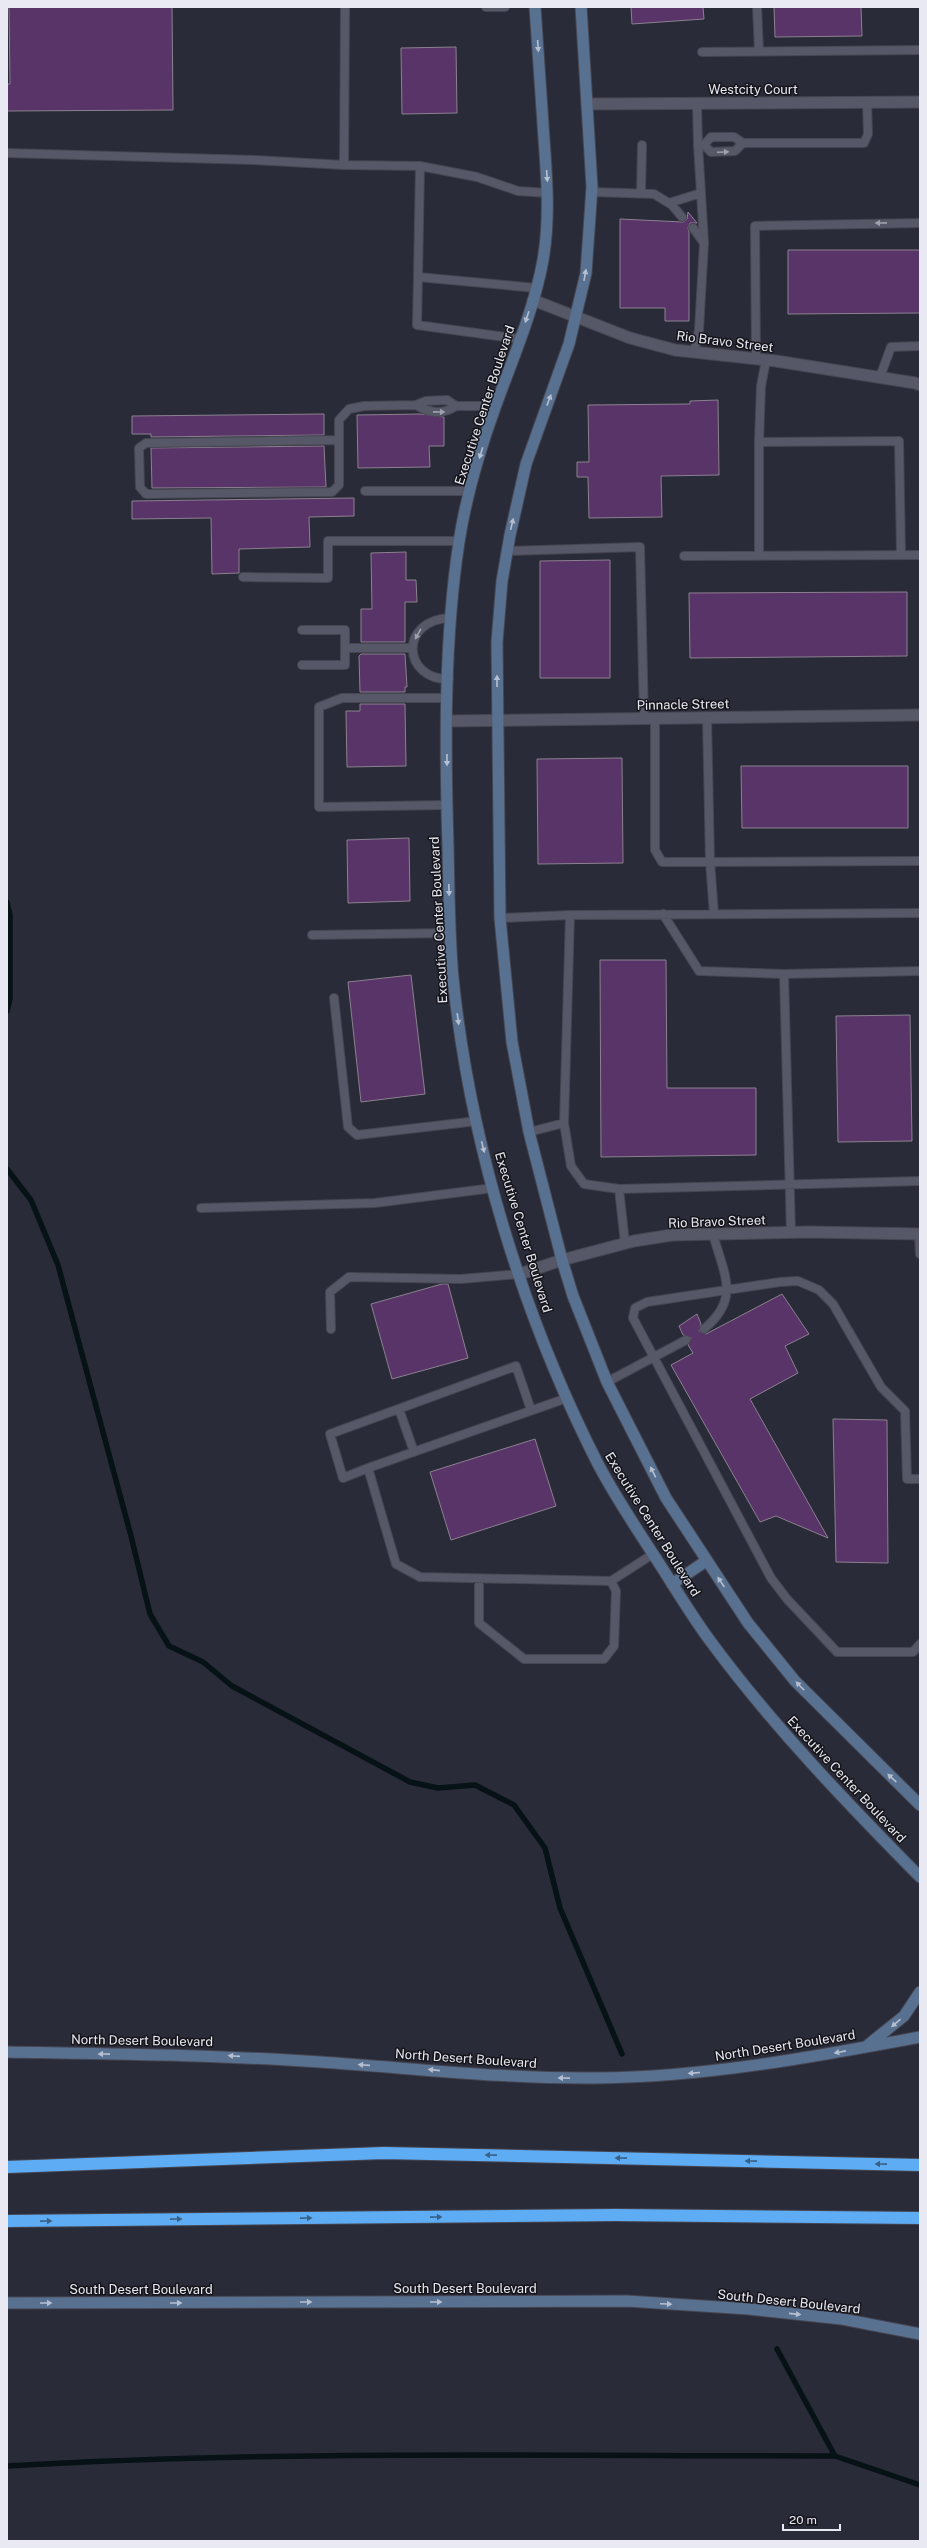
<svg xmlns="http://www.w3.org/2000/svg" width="927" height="2548" font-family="'Public Sans',sans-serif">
	<rect width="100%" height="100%" fill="#2a2b38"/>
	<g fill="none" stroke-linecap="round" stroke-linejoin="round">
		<path stroke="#061215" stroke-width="5.5" d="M7,902L10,915V999L7,1011
			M7,1169L31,1200L58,1265L131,1536L150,1614L169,1646L203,1662L232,1686L410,1782L438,1788L475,1785L514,1805L545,1848L560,1908L622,2054
			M777,2349L835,2456L920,2485
			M7,2466C282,2450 559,2456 835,2456"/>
	</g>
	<path fill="#593468" stroke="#8b818f" d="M9,7H172L173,110L7,111V84H10Z
		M631,7H703L704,19L632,24Z
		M774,7H861L862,36L775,37Z
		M456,47L457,113L402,114L401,48Z
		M688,212L697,223H690L688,228L689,232V321H665V308H620V219L683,222L687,219Z
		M788,250H920V313L788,314Z
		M718,400L719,475L661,476L662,517L589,518L588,477H577V462H589L588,405L690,404V401Z
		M324,414V435L151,437V434H132V416Z
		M421,414L444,417V446H429L430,467L358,468L357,415Z
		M324,446L326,487L152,488L151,448Z
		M354,498V516L309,517L310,547L239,549V573L212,574L211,518L132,519V501Z
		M406,552V580H416L417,602H405V642H361V609H372L371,553Z
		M610,560V678H540V561Z
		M907,592V656L690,658L689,593Z
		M361,654H405L407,687H405V692H360L359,656Z
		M360,704H405L406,766L347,767L346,711H360Z
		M622,758L623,863L538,864L537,759Z
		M741,766H908V828H742Z
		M409,838L410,901L348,903L347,840Z
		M600,960H666L667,1088H756V1155L601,1157Z
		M411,975L425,1094L361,1102L348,982Z
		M910,1015L912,1141L838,1142L836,1016Z
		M442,1284H448L468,1358L392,1379L371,1304Z
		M782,1294L809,1334L785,1346L798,1373L750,1399L828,1538L776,1516L760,1522L671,1365L693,1353L688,1345L691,1338L683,1335L679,1326L697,1314L701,1324L699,1331L706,1334Z
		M833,1419L887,1420L888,1563L836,1562Z
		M535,1439L556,1506L451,1540L430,1472Z"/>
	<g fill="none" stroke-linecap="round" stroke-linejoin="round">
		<g stroke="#464652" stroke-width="10">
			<path id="service" d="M345,7L344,165L420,166L477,177L518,191L548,193
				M486,7H505
				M757,7L759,51
				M702,52L920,50
				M697,104L698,145
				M704,145L711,152L735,151L743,143
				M7,153L254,160L344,165
				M592,192L654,194L672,205L682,217
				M641,193L642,145
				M701,193L698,145H704L711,137H734L743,143H864L868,134L867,103
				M669,203L701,193L704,243
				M693,228L704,243L699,330L694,352
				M418,277L420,166
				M520,339L417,325L418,277L536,288
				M756,359L755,226L920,223
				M766,360L761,386L759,442L899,441L901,555
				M880,377L891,347L920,346
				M456,406C443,415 429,413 416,405L426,401L447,400L456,406H495
				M339,440L146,443L139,448L140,487L146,494L332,492L339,485V420L349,409L364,406L416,405
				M759,442V556
				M365,491H469
				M507,551L640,547L644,718
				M684,556L920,555
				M243,577L328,578V541H459
				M345,648H412
				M302,665H345V630H302
				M449,679C403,680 398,620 450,618
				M655,718V850L662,862H710L714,914
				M707,718L710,862L920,861
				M447,805L319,807V707L342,698H448
				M663,914L699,971L784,974
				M570,915L920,913
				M500,918L570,915L564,1123
				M312,935L450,933
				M334,998L348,1127L357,1135L477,1121
				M529,1132L564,1123L571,1166L584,1184L619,1189
				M201,1208L375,1203L493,1188
				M791,1233L784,974L920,971
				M919,1234L920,1254
				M625,1243L619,1189L920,1181
				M331,1329L330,1292L349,1277L461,1279L520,1274
				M704,1329C741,1298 724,1275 713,1234
				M607,1382L686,1340
				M567,1398L368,1468L396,1564L420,1577L611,1581L653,1554
				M399,1409L414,1452
				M368,1468L343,1478L330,1434L516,1366L531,1410
				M920,1479H907L905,1411L881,1387L833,1304L819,1290L798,1281L780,1282L647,1302L635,1308L633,1318L771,1578L787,1599L837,1652H913L920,1644
				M479,1579V1623L524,1659H604L614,1646L616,1591L611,1581"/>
		</g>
		<g stroke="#464652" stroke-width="13">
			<path id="minor" d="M587,104L920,102
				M533,300L630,338L675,350L776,361L915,383L920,385
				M447,721L920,715
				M520,1274L562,1260L634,1241L672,1235L810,1232L920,1234"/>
		</g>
		<g stroke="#464652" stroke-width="13">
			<path id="secondary" d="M535,7C538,51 541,95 544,139C547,179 550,220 543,260C534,310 513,358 496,405C480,449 466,496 459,542C444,640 445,747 448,846C449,890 449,934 453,978C470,1143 522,1314 597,1462C614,1495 635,1526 655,1557C674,1586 691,1615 711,1642C773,1726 847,1803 920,1877
				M581,7L592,187L586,273L569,344L526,464L510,535L502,581L497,642L500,918L512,1042L529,1132L562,1260L573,1296L607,1382L666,1498L748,1623L795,1681L920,1805
				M672,1584L706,1561
				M868,2045L904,2016L920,1992
				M7,2052C112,2054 216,2055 320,2062C412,2068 504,2079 596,2078C706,2077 813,2057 920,2037
				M7,2303L627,2301L749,2309L842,2319L920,2334"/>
		</g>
		<g stroke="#464652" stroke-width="14">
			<path id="motorway" d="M7,2167L384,2153L920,2165
				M7,2221L615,2215L920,2218"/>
		</g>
		<use href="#service" stroke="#575867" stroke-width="8"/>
		<use href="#minor" stroke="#575867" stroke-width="11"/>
		<use href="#secondary" stroke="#597191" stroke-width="11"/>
		<use href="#motorway" stroke="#5eacf3" stroke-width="12"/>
	</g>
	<defs><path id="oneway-solid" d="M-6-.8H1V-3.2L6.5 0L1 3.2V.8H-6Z"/></defs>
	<g fill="#b6bfd0">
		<use href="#oneway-solid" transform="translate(538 46) rotate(86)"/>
		<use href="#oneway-solid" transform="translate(547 176) rotate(86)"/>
		<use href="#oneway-solid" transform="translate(585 275) rotate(-80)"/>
		<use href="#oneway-solid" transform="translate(527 317) rotate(108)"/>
		<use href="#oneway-solid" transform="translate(549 400) rotate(-70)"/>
		<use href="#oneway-solid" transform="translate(481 453) rotate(107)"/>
		<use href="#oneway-solid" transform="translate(512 524) rotate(-77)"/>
		<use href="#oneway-solid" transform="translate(497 681) rotate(-90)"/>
		<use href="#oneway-solid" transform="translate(447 760) rotate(90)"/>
		<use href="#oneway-solid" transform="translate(449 890) rotate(88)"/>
		<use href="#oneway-solid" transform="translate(458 1019) rotate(82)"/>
		<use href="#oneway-solid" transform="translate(483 1147) rotate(76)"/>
		<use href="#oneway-solid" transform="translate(653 1472) rotate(-117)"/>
		<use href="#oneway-solid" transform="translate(721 1582) rotate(-124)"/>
		<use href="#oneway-solid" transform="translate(800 1686) rotate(-134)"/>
		<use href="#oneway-solid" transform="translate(892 1778) rotate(-137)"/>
		<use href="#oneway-solid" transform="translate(896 2023) rotate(140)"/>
		<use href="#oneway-solid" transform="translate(840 2052) rotate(169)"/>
		<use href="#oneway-solid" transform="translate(104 2054) rotate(-179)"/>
		<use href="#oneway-solid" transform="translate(234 2056) rotate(-176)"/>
		<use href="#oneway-solid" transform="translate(364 2065) rotate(-176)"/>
		<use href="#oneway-solid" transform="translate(434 2070) rotate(-174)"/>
		<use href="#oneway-solid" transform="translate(694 2073) rotate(175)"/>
		<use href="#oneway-solid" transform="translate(564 2078) rotate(-179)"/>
		<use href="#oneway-solid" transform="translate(306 2302)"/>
		<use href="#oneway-solid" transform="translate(436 2302)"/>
		<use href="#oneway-solid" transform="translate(46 2303)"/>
		<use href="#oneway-solid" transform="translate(176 2303)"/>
		<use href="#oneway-solid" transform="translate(666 2304) rotate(3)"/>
		<use href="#oneway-solid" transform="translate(795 2314) rotate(6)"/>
	</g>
	<g fill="#a0a0ac">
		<use href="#oneway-solid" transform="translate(723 152) rotate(-2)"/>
		<use href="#oneway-solid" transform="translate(881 223) rotate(179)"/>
		<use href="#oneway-solid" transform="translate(439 412) rotate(1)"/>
		<use href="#oneway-solid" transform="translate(418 634) rotate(119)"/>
	</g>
	<g fill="#396086">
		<use href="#oneway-solid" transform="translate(491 2155) rotate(-179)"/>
		<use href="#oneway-solid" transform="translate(621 2158) rotate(-179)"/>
		<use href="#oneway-solid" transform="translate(751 2161) rotate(-179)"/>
		<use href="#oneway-solid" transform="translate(881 2164) rotate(-179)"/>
		<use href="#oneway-solid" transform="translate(436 2217) rotate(-1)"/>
		<use href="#oneway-solid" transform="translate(306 2218) rotate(-1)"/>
		<use href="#oneway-solid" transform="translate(176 2219) rotate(-1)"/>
		<use href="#oneway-solid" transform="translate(46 2221) rotate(-1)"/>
	</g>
	<g text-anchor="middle" stroke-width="3" stroke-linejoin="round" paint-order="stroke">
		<g font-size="13" fill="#e8e9f2" stroke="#14141a">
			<text x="753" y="94">Westcity Court</text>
			<text transform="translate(725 341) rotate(7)" y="5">Rio Bravo Street</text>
			<text transform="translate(484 405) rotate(-72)" y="5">Executive Center Boulevard</text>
			<text transform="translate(683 704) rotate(-1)" y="5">Pinnacle Street</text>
			<text transform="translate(438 920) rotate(-93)" y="5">Executive Center Boulevard</text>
			<text transform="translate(717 1221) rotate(-2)" y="5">Rio Bravo Street</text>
			<text transform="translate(524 1232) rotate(73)" y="5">Executive Center Boulevard</text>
			<text transform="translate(653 1524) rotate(58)" y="5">Executive Center Boulevard</text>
			<text transform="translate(847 1779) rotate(47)" y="5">Executive Center Boulevard</text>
			<text transform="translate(142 2040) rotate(1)" y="5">North Desert Boulevard</text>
			<text transform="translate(785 2045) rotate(-9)" y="5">North Desert Boulevard</text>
			<text transform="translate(466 2058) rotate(4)" y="5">North Desert Boulevard</text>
			<text x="465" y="2293">South Desert Boulevard</text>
			<text x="141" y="2294">South Desert Boulevard</text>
			<text transform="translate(789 2301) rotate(6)" y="5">South Desert Boulevard</text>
		</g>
	</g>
	<rect width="927" height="2548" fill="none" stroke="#e8e9f2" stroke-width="16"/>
	<path d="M783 2524v6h57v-6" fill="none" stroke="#e8e9f2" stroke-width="2"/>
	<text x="789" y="2524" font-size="12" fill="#e8e9f2" stroke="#14141a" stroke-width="3" paint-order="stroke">20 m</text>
</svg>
